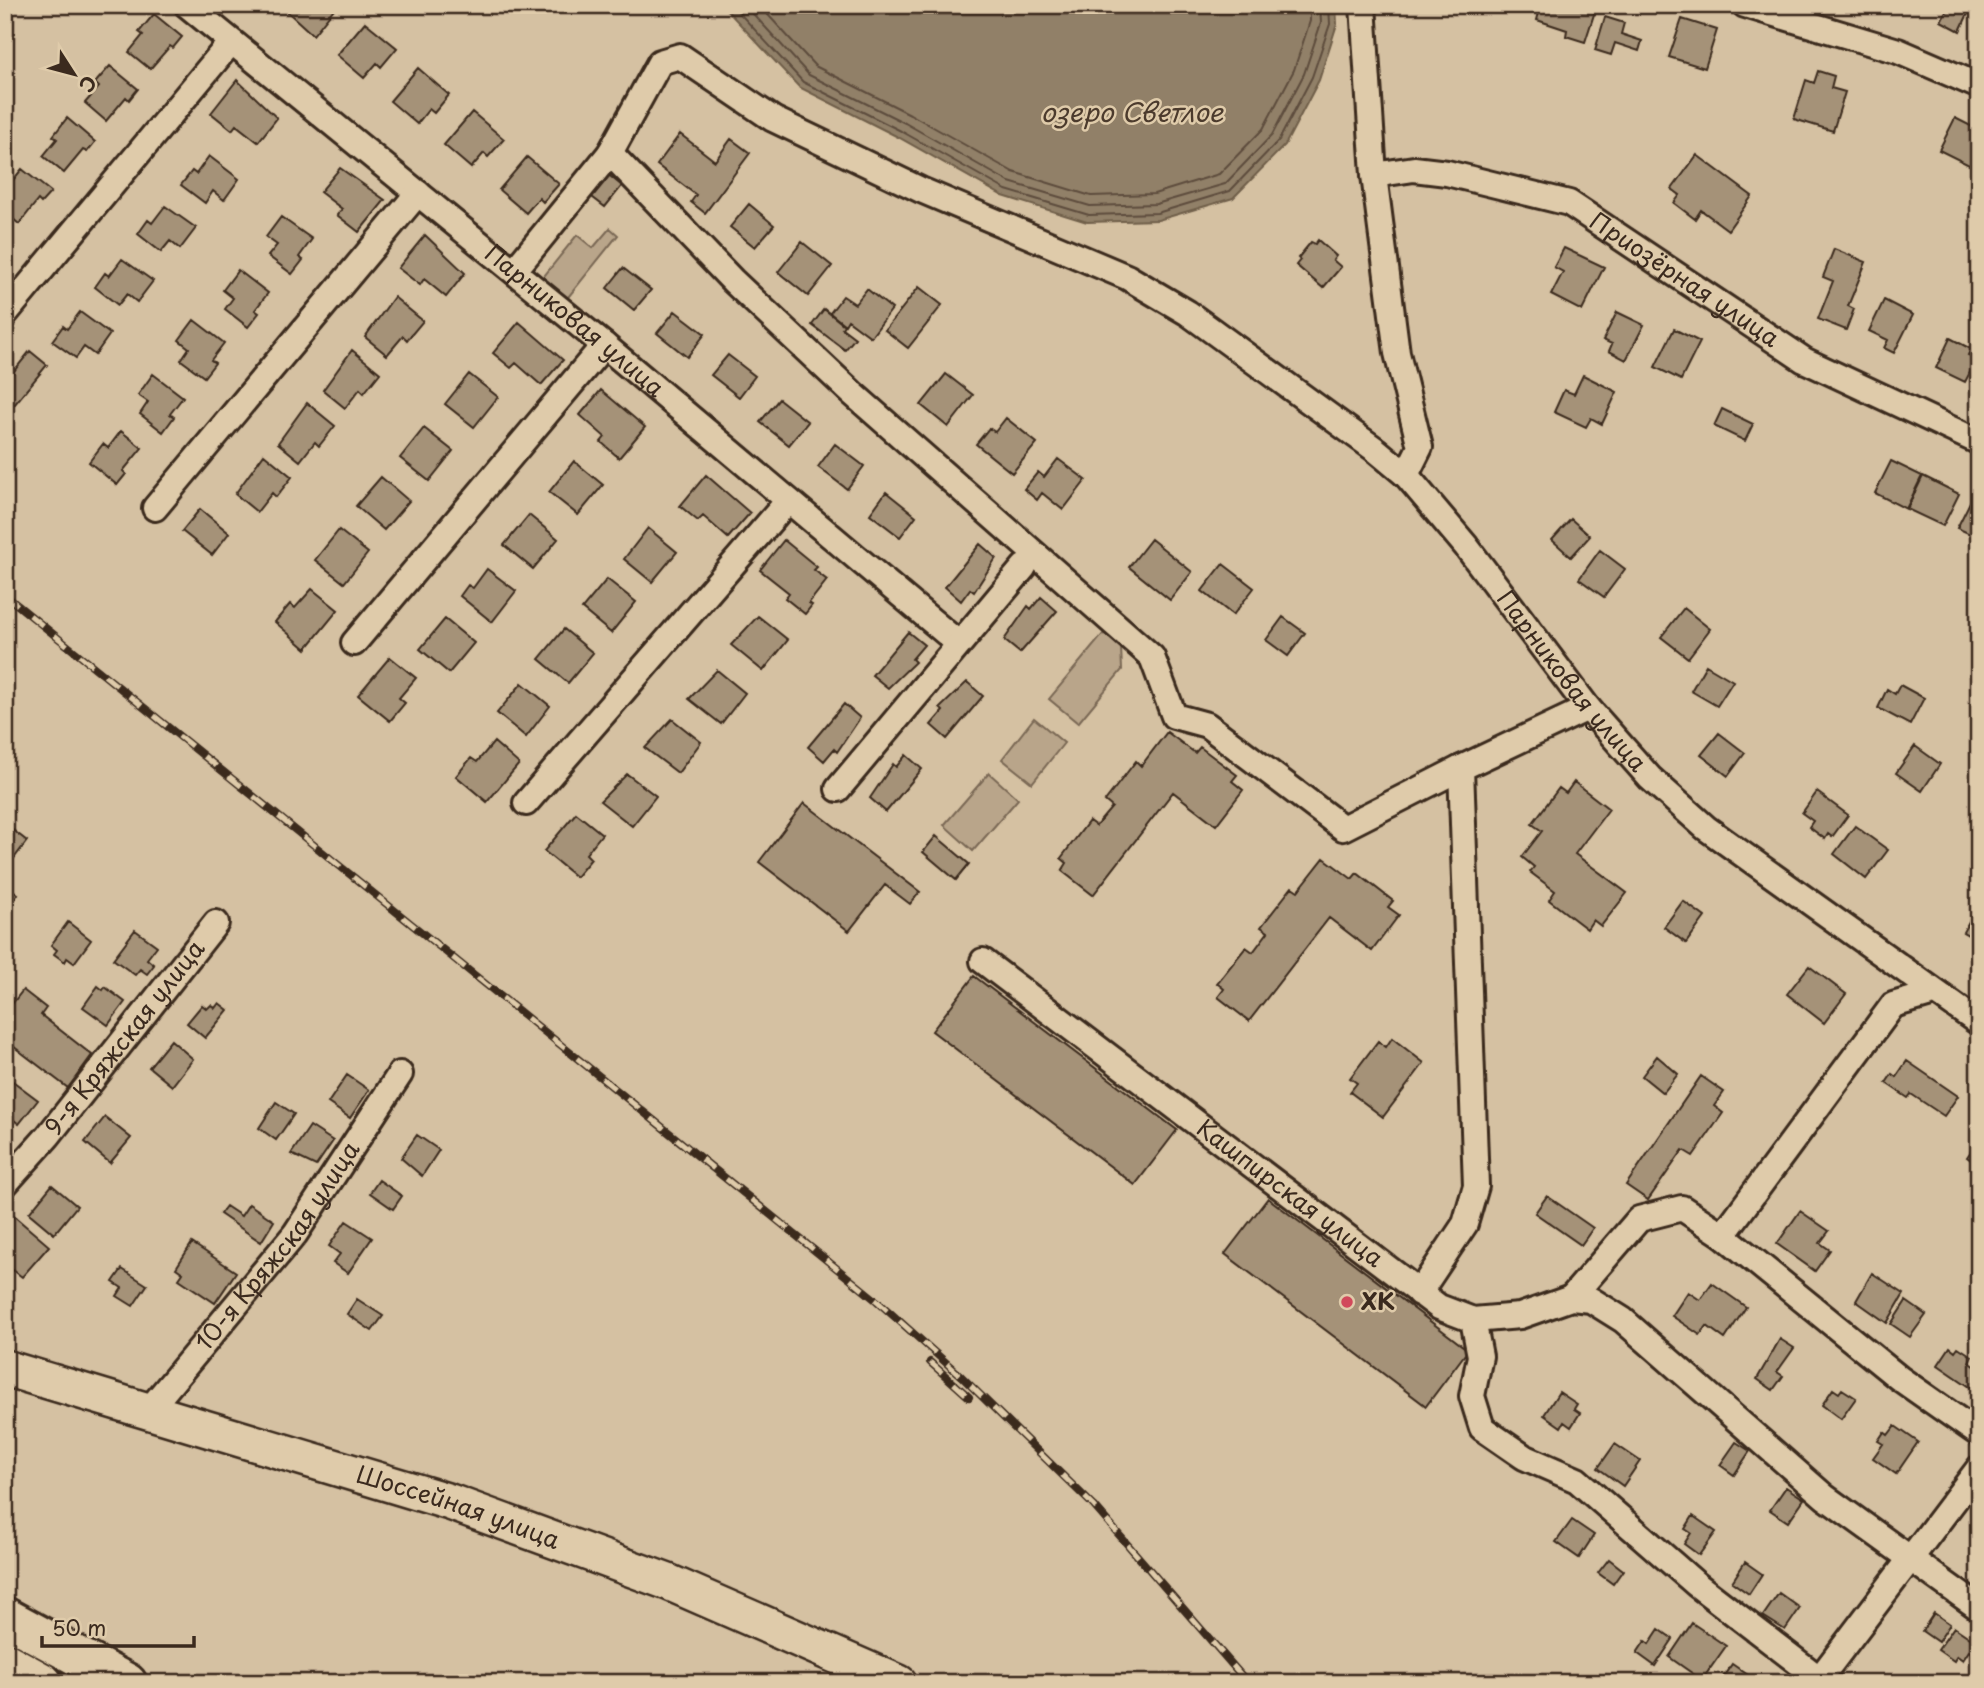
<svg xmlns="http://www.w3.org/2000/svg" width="1984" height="1688" font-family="'Playpen Sans',sans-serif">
	<rect width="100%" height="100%" fill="#d5c1a2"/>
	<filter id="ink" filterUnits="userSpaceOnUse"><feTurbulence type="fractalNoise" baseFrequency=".0143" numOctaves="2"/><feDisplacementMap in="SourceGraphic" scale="14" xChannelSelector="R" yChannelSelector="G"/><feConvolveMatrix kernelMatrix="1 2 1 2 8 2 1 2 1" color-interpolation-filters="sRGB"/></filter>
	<g filter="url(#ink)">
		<path fill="#b9a58a" stroke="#7a6854" stroke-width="2" d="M610,228L618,235L565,301L540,281L577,235L593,248Z
			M1104,633L1121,647L1122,670L1078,723L1049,699Z
			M1034,718L1064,743L1032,783L1002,759Z
			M989,773L1018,799L973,851L944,825Z"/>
		<path fill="#918068" stroke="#6f5e4a" stroke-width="2" d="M722,5H1336L1337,24L1319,80L1285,145L1233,198L1158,220L1087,222L1003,196L898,137L799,87Z"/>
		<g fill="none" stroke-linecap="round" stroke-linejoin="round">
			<path stroke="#5d4c3c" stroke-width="2" d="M732,5L803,82L901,131L1006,190L1089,215L1157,213L1230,191L1279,140L1312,77L1330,24L1329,5
				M745,5L809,75L905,123L1009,182L1090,206L1156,204L1225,184L1272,135L1304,74L1321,23L1320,5
				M759,5L815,66L910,114L1013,172L1091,196L1154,194L1219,174L1263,129L1294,70L1310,21V5"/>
		</g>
		<path fill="#a59278" stroke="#3b2a1e" stroke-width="2" d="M280,5H337L313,35Z
			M1541,5H1597L1585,42L1566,36L1567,30L1537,20Z
			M1949,5H1972L1960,31L1941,21Z
			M154,14L182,37L173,48L170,46L150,69L129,52L143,35L139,32Z
			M1605,17L1624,23L1621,34L1642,41L1639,51L1615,43L1611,55L1595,50Z
			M1682,19L1717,30L1705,68L1669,57Z
			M365,22L397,48L381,67L377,63L364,78L337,55Z
			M110,66L138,89L129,100L126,97L106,121L85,103L99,87L95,83Z
			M418,68L449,95L434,113L429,109L417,124L390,101Z
			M1818,71L1834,76L1831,88L1845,92L1833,131L1794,119L1806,80L1814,83Z
			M237,80L277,118L258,142L236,125L232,130L211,113Z
			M472,112L504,139L488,157L484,153L471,168L444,145Z
			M67,118L95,142L87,152L83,150L64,173L43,156L57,139L53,136Z
			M1955,118L1979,130L1977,169L1939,150Z
			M680,134L715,161L731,139L750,153L705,213L691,202L696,195L657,165Z
			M1697,155L1752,196L1728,230L1701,210L1695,219L1674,203L1680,195L1672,189Z
			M209,156L239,179L224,200L213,191L205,203L181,185L192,171L196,174Z
			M527,157L559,184L543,202L539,198L526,213L499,190Z
			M340,168L385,200L359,232L337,215L342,209L320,192Z
			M22,169L51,192L41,203L38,200L19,224L5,212V197L12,189L8,186Z
			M605,172L622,186L605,207L588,194Z
			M749,204L774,225L755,247L730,227Z
			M165,206L196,228L180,249L170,241L161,252L138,234L148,220L152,223Z
			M281,217L312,239L299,257L303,260L292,274L268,256L277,245L266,237Z
			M425,235L465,273L446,297L424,279L420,285L398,268Z
			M1318,240L1336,256L1333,260L1341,267L1323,288L1296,265L1300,260L1298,258L1311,242L1315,244Z
			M802,242L832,266L808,296L778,272Z
			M1564,248L1604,267L1582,311L1551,295L1563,272L1554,267Z
			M1834,249L1866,262L1848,306L1854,309L1846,330L1818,319L1833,281L1823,277Z
			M122,259L153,281L137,302L127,294L118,305L95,287L105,273L109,276Z
			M623,268L651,290L634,310L607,288Z
			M238,270L268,293L255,310L259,313L248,327L225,309L233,298L223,290Z
			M919,287L942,305L908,348L885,330Z
			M867,289L892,309L871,337L848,320L845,325L830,313L843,296L855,304Z
			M394,297L423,321L407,340L403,336L387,355L365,337Z
			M1884,300L1913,315L1894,353L1884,348L1888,340L1869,331Z
			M824,309L844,325L842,328L855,338L845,350L812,325Z
			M675,311L705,334L687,357L657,333Z
			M80,312L110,334L95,355L84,347L76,358L52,341L63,326L67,329Z
			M1617,312L1644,325L1626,360L1609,351L1612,344L1603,340Z
			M194,320L224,343L211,360L215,363L204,377L181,360L189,348L179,340Z
			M519,322L563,360L541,385L516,363L511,368L493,353Z
			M1674,329L1700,342L1681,380L1655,367Z
			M1950,338L1971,349L1968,355L1977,359L1965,382L1936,368Z
			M352,350L380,373L364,393L360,389L345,408L323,390Z
			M30,351L47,365L14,405L5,398V382Z
			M728,355L755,376L739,397L711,375Z
			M153,374L183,397L170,414L174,417L163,432L140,414L148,402L138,395Z
			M469,374L498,397L474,427L445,404Z
			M946,374L973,395L948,427L921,405Z
			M1583,375L1617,392L1602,424L1591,418L1586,427L1554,412L1564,390L1574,394Z
			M601,390L645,427L619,458L601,442L605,437L580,415Z
			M779,399L808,422L789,445L760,422Z
			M307,403L335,426L319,446L315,442L300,461L278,443Z
			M1722,409L1753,424L1745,441L1714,426Z
			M1006,418L1037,443L1012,473L976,444L989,428L995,432Z
			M424,428L453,451L429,481L400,458Z
			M121,431L142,448L123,471L126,474L117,485L89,462L103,444L108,448Z
			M835,444L864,466L847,489L818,467Z
			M264,454L292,477L276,497L272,493L257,512L235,494Z
			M1058,459L1086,480L1063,510L1042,493L1037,500L1024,489L1038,472L1044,477Z
			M574,461L603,485L578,515L549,492Z
			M1891,461L1922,476L1906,509L1875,493Z
			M706,475L750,513L728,538L703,516L698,521L680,506Z
			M1923,476L1959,494L1943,526L1907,509Z
			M381,477L409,501L384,530L356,506Z
			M1979,484V538L1957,528Z
			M886,492L916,516L900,537L870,514Z
			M200,509L229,533L212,555L182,531Z
			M529,515L558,539L533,569L504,545Z
			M1571,519L1590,536L1571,557L1552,540Z
			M648,528L677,552L652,582L624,559Z
			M339,530L368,553L344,583L315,560Z
			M1151,539L1192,572L1170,600L1129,567Z
			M784,540L817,567L814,570L827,580L809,603L812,605L805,614L785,598L789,593L760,570Z
			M980,544L996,558L974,592L970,589L961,601L945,587Z
			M1600,550L1625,569L1604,597L1579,579Z
			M1223,564L1254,588L1233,615L1202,591Z
			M487,569L516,591L492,622L460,596L468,585L473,588Z
			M607,579L636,602L611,633L582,609Z
			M312,589L338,610L306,649L275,622L290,604L295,608Z
			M1041,597L1057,611L1020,653L1004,640L1028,606L1031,609Z
			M1684,608L1710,629L1688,658L1661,637Z
			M758,616L788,640L763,671L731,645Z
			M1283,617L1305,633L1288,656L1266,640Z
			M445,619L474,643L449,673L420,649Z
			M564,629L593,653L568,683L539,659Z
			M908,632L924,645L912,659L915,662L888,688L872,675Z
			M390,657L416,678L399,698L405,703L390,721L358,695Z
			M1706,665L1733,681L1717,706L1691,691Z
			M717,670L745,693L721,724L689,699Z
			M967,682L983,696L947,739L931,725L943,711L940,708Z
			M522,683L550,706L526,737L497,713Z
			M1900,685L1924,698L1910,725L1878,708L1887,689L1895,694Z
			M844,704L860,718L837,752L834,749L824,761L808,747Z
			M672,719L701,742L678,773L645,748Z
			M1167,732L1195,753L1200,747L1237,775L1232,781L1243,790L1216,825L1173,792L1093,895L1062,871L1067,863L1061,858L1089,821L1096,826L1112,807L1105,801L1136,761L1141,766Z
			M1719,733L1745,753L1728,776L1701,755Z
			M494,742L519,764L487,802L456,776L471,758L477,762Z
			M1915,746L1940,764L1922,791L1896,773Z
			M906,755L922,769L886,812L870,798L893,764L896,767Z
			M627,774L656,796L632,826L600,801Z
			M1574,782L1609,809L1575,854L1627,893L1601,926L1593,920L1587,929L1549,900L1555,891L1530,872L1534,867L1522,857L1542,831L1532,824L1559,788L1566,793Z
			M1817,792L1848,815L1832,837L1828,834L1825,839L1809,827L1813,821L1802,813Z
			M804,803L920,892L910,904L885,885L849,931L759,862Z
			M576,813L602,834L586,854L591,859L576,877L544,851Z
			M5,824L27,841L9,865L5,862Z
			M1855,826L1888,850L1866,879L1834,854Z
			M936,836L969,864L956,880L923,852Z
			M1324,858L1352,879L1357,873L1393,901L1388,907L1399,915L1372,951L1329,918L1249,1021L1218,997L1224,989L1217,983L1246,947L1253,952L1268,932L1261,927L1292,887L1298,891Z
			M5,884L18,894L10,905L5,902Z
			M1683,901L1705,917L1686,943L1664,927Z
			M1973,914L1979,917V941L1963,932Z
			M68,922L91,940L74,963L67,958L65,962L54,954L57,950L51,945Z
			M135,930L157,946L147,959L154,965L147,974L140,969L135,975L113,959Z
			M1809,966L1846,994L1824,1023L1787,994Z
			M974,976L1177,1130L1135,1185L932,1031Z
			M98,986L103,990L105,987L125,1002L108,1025L83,1007Z
			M23,990L46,1008L41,1015L92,1055L68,1088L5,1040V1013Z
			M219,1003L228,1010L205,1038L187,1023L202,1005L207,1009L211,1005L215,1008Z
			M1392,1038L1424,1063L1383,1117L1350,1092L1357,1083L1350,1078L1378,1041L1386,1047Z
			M171,1040L193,1059L172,1086L149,1067Z
			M1657,1056L1678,1074L1663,1093L1642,1076Z
			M1907,1061L1958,1096L1944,1116L1911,1094L1908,1098L1886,1083L1892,1074L1896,1077Z
			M347,1075L369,1090L350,1118L328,1103Z
			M1701,1076L1724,1092L1714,1106L1723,1113L1693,1156L1683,1150L1648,1200L1626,1185Z
			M10,1079L38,1100L19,1124L5,1113V1085Z
			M276,1102L294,1114L276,1140L259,1128Z
			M105,1117L131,1138L110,1163L85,1142Z
			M310,1126L333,1141L316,1166L291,1154Z
			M417,1135L439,1150L422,1176L401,1158Z
			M1979,1140V1166L1967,1157Z
			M379,1180L402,1196L393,1209L370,1193Z
			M52,1185L77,1206L54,1234L29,1213Z
			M1547,1196L1593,1228L1581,1245L1535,1213Z
			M1268,1198L1468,1350L1426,1406L1225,1254Z
			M249,1204L274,1221L261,1242L220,1214L226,1206L241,1216Z
			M1800,1211L1829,1231L1820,1243L1830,1250L1815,1271L1777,1244Z
			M14,1216L49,1246L22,1277L13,1270L9,1274L5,1271V1227Z
			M346,1221L372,1238L348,1273L333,1263L340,1254L329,1246Z
			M192,1243L236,1272L215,1303L179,1279L183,1273L176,1268Z
			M122,1269L147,1285L133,1306L117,1296L122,1288L113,1282Z
			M1872,1273L1904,1294L1887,1323L1856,1301Z
			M1712,1283L1746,1307L1725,1339L1707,1326L1700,1335L1672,1316L1688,1292L1700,1300Z
			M357,1299L383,1316L372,1331L347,1314Z
			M1906,1301L1926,1315L1910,1337L1891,1324Z
			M1780,1339L1794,1348L1777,1372L1783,1376L1773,1390L1757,1379Z
			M1950,1347L1955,1351L1958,1347L1972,1356L1969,1362L1979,1369V1393L1938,1365Z
			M1833,1389L1839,1393L1842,1389L1856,1398L1841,1419L1822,1405Z
			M1559,1392L1577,1404L1574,1409L1580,1413L1571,1427L1564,1422L1561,1427L1544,1415Z
			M1895,1426L1918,1442L1896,1474L1873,1458L1883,1444L1878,1441L1884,1432L1888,1435Z
			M1736,1442L1750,1451L1734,1475L1720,1465Z
			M1615,1444L1640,1461L1623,1486L1598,1468Z
			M1786,1487L1804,1499L1788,1522L1770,1510Z
			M1693,1516L1716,1532L1699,1555L1684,1544L1691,1533L1685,1529Z
			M1572,1520L1594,1535L1579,1558L1556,1542Z
			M1609,1559L1623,1570L1613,1584L1598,1573Z
			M1745,1562L1762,1574L1749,1594L1732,1582Z
			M1779,1593L1800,1608L1785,1630L1763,1616Z
			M1934,1613L1950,1624L1938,1642L1922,1631Z
			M1692,1623L1726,1646L1702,1680L1669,1657Z
			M1954,1627L1979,1644L1972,1653L1969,1651L1963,1660L1957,1656L1954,1661L1938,1650Z
			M1659,1629L1673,1639L1655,1666L1637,1653L1645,1641L1649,1644Z
			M1732,1664L1758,1682L1757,1683H1719Z"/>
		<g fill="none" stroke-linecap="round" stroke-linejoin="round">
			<g stroke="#3b2a1e" stroke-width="30">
				<g id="minor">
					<path id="s1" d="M187,5L604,345L958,643"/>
					<path d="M1363,5L1374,175L1397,353L1420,447L1406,475"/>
					<path d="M1745,5L1898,51L1979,86"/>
					<path d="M610,153L733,281L852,393L1152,657L1174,716L1207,725L1343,828L1461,768"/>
					<path id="s2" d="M1374,175L1414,169L1447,173L1569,203L1804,360L1979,442"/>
					<path id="s3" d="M514,271L610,153L660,62L680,56L773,119L921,190L1127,277L1188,313L1376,450L1406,475L1466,546L1588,708L1650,778L1706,828L1979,1023"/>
					<path d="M5,314L231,42"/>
					<path d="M155,508L418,193"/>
					<path d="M354,643L604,345"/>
					<path d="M838,789L1024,567"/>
					<path d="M526,803L787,502"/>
					<path id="s4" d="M983,961L1439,1307L1473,1320L1520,1316L1571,1298L1591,1300L1623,1320L1825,1497L1979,1608"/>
					<path id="s5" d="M5,1184L48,1136L216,923"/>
					<path d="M1723,1235L1893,1005L1934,993"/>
					<path d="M1419,1293L1465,1224L1476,1186L1461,768L1588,708"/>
					<path d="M1571,1298L1639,1219L1682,1208L1723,1235L1899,1378L1979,1434"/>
					<path d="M1473,1320L1480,1356L1472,1396L1482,1428L1524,1457L1577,1480L1696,1584L1825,1683"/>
					<path id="s6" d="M148,1411L295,1234L400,1074"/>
					<path d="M1820,1678L1979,1468"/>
				</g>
			</g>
			<g stroke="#3b2a1e" stroke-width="40">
				<g id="secondary">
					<path id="s7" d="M5,1368L450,1502L668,1582L899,1683"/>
				</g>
			</g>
			<g stroke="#3b2a1e" stroke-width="44">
				<path id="primary" d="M5,1617L127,1683
					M5,1662L43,1683"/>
			</g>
			<use href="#minor" stroke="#dfcbaa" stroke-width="24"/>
			<use href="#secondary" stroke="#dfcbaa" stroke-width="35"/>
			<use href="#primary" stroke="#dfcbaa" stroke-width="38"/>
			<g stroke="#3b2a1e" stroke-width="8">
				<path id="rail" d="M5,595L877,1301L961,1376L1094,1506L1248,1683
					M930,1362L969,1397"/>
			</g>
			<use href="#rail" stroke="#dfcbaa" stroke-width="5" stroke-dasharray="16" stroke-linecap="butt"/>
		</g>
	</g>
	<circle fill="#d1495b" stroke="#dfcbaa" stroke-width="2.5" cx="1347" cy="1302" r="7"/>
	<g text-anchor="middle" stroke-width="5" stroke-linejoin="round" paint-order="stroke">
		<g font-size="24" fill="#3b2a1e" stroke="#dfcbaa">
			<text dy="8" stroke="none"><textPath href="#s2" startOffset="338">Приозёрная улица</textPath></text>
			<text dy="8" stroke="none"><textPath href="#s1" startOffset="500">Парниковая улица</textPath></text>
			<text dy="8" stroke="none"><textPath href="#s3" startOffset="1384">Парниковая улица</textPath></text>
			<text dy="8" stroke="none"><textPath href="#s5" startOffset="189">9-я Кряжская улица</textPath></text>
			<text dy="8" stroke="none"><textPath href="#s4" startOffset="385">Кашпирская улица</textPath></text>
			<text dy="8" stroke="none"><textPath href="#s6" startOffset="210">10-я Кряжская улица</textPath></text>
			<text dy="8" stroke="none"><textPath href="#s7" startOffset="474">Шоссейная улица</textPath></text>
		</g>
		<g font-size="24" font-weight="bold" fill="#3b2a1e" stroke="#dfcbaa" text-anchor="start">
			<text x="1361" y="1310">ХК</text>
		</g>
		<g font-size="26" font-style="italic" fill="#4c3b2d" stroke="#dfcbaa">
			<text x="1132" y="122">озеро Светлое</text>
		</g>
	</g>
	<rect width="1984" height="1688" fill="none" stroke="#dfcbaa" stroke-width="28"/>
	<rect x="14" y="14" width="1956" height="1660" fill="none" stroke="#3b2a1e" stroke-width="2.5" filter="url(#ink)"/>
	<g transform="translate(74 74) rotate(126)" stroke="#dfcbaa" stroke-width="5" paint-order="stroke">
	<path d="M0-5L12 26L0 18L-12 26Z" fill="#3b2a1e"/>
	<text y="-10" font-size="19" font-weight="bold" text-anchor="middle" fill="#3b2a1e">С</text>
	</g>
	<path d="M42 1636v10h152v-10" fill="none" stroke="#3b2a1e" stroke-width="3.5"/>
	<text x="52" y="1636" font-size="21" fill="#3b2a1e" stroke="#dfcbaa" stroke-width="5" paint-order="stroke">50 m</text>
</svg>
